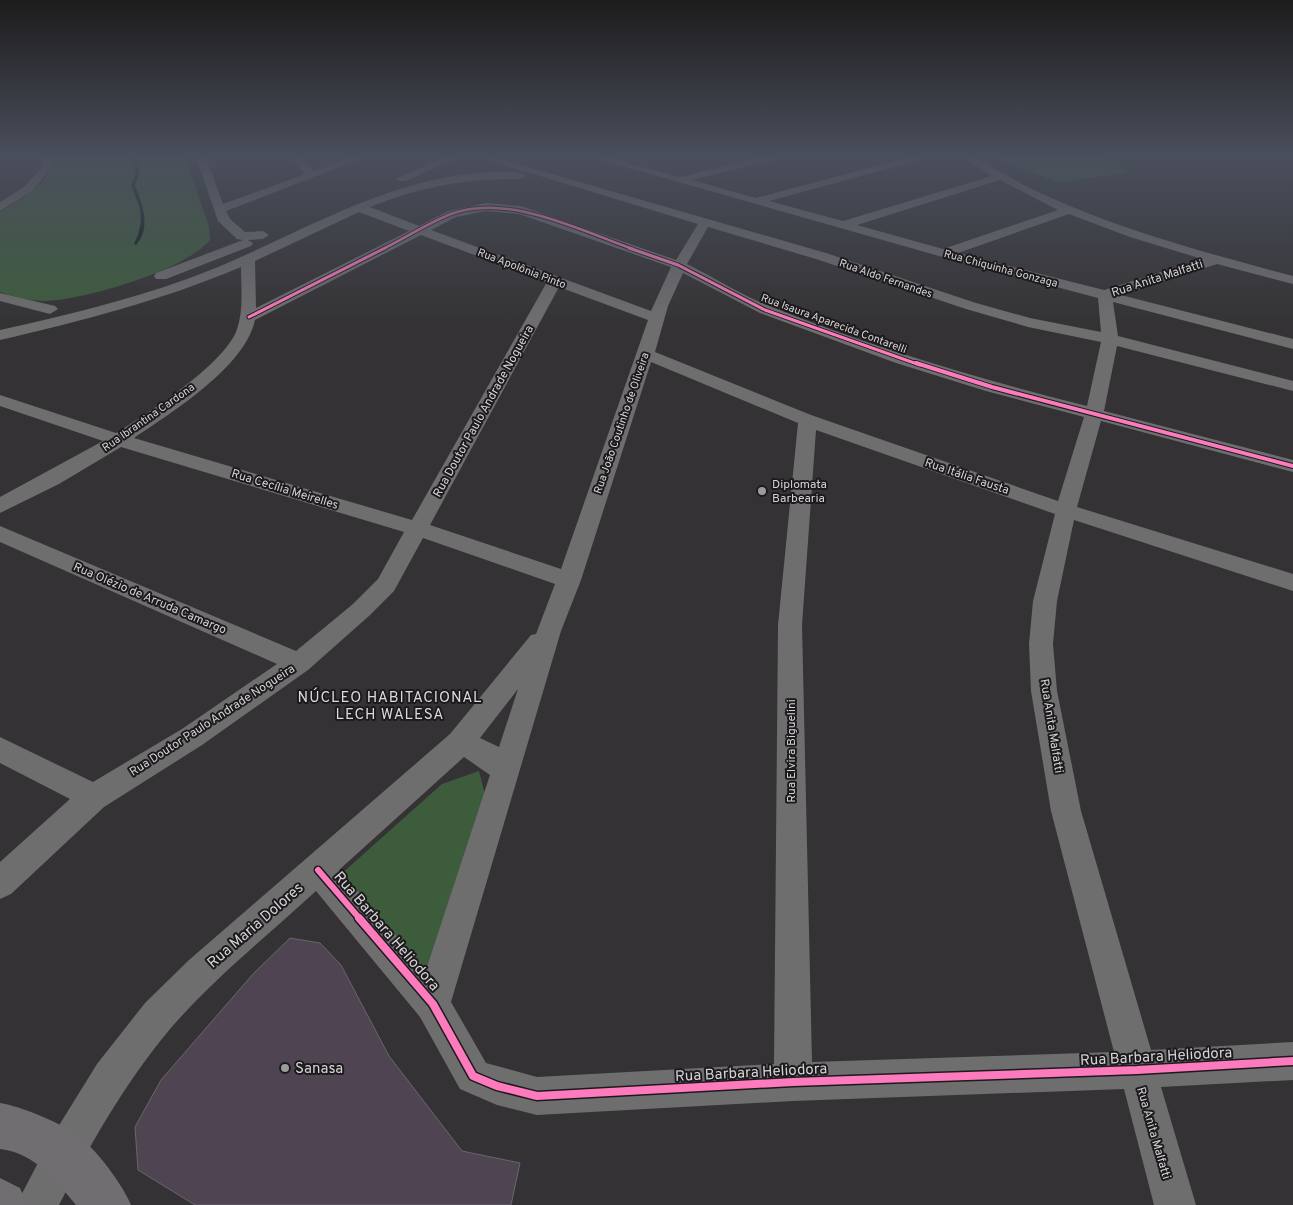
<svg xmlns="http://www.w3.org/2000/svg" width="1293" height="1205" font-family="Overpass,sans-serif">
	<rect width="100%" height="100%" fill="#343234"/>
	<path fill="#3d5c3c" d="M53,157H189L187,163L209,227L210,240C186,270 84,300 45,301C30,301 14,297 0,292V212C18,200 54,182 53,157Z
		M992,157H1104L1130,173L1058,182Z
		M479,771L488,806L429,980L340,875L442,784Z"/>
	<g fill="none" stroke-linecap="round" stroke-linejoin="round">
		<path fill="#0d1c1c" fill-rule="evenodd" d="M130,157H134L140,172L135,185C142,204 152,228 136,245L134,244L138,235L141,221L140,208L131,185L136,172Z"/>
	</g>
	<path fill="#4e4452" stroke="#696769" d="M290,938L320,943L341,965L389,1056L462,1151L520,1163L511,1205H195L138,1170L135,1127L161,1080L253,974Z"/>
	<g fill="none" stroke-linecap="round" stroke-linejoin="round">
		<path fill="#6f6e6f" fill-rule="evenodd" d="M41,157H51L52,167L32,191L0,211V202L24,187L42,167Z
			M196,157H206L223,204L305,174L290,157H301L314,171L352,157H366L226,211L230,219L245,232L263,231L269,235L263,239L248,240L253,243L251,246L166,279H156L154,276L156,273L243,240L237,239L218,221Z
			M445,157H458L406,181H398L396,179Z
			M478,157H493L826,253L976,303L1030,318L1101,332L1098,298L939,256L590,157H606L680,177L762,157H779L778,159L692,180L756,198L909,157H925L924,159L769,201L843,221L992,176L961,157H973C998,169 1021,185 1047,196C1124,231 1210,254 1293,276V284L1217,264L1121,295L1293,339V349L1113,302L1118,336L1293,381V391L1117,346L1104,411L1293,460V472L1101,421L1077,507L1293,574V591L1074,520L1057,601L1053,644L1057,691L1081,811L1151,1050L1293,1042V1080L1161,1087L1196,1205H1154L1124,1089L793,1101L537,1115L497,1105L460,1089L420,1017L316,891C267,936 213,979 170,1029C125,1083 91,1143 59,1205H16L50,1140L97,1064L145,1003L189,960L450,734L531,635L536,634L555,584L423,538L394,591L369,616L308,670L202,745L104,807L11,894L0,899V862L70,799L0,763V737L93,782L182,729L277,664L0,542V526L296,651L353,604L378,579L404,532L121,447L59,484L0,513V497L103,441L0,406V395L116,433C149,413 221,366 236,332C244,312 241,288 241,267C163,300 82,321 0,340V330C63,316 126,301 187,279C290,242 384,174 497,172C505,172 520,170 526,176L520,179C467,178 419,187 370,207L419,226L448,211L486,203L521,206L676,260L698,224ZM1000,180L1058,210L943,249L857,225ZM486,211L519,214L671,267L651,311L431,230L456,217ZM359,212L409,231L256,308L255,261ZM1069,214L1130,237L1202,259L1104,290L958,253ZM708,227L816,259L966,309L1028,327L1101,342L1087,406C980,379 874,348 772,307C743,296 715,278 687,264ZM421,235L547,282L412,520L134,438C171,413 245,367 255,320ZM683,273L760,313L896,363L986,391L1084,417L1058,501L811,415L655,352L668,306ZM559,287L648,320L561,569L430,525ZM651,362L798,423L778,625L774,1064L537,1077L486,1063L451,1002L561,631L581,580ZM816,430L1055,514L1033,601L1029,644L1031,691L1051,811L1114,1052L812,1062L802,625ZM518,689L499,747L480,738ZM464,757L490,775L426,970L339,870Z
			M0,293L55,306L58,309L50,314L0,301Z"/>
		<path fill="#706e70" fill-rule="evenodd" d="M0,1103C21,1106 64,1124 81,1138C98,1152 123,1185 131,1205H76C55,1180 35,1153 0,1149Z
			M0,1178L20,1188L27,1205H0Z"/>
		<g stroke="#1c1a1c" stroke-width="4.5">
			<path id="cycleway-far4" d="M383,249C405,238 428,223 451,214C508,193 579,230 633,249"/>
		</g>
		<g stroke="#1c1a1c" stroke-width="5">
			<path id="cycleway-far3" d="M629,248L678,265L765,310L920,365
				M249,317L385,248"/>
		</g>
		<g stroke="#1c1a1c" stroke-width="6">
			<path id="cycleway-far2" d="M916,363L992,387L1293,466"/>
		</g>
		<g stroke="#1c1a1c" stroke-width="9">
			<path id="cycleway-far1" d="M318,870L360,919"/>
		</g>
		<g stroke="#1c1a1c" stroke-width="11">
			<path id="cycleway" d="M359,918L433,1004L473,1076L497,1086L537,1096L793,1082L1137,1070L1293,1061"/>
		</g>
		<use href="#cycleway-far4" stroke="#fd7abc" stroke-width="2.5"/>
		<use href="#cycleway-far3" stroke="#fd7abc" stroke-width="3"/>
		<use href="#cycleway-far2" stroke="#fd7abc" stroke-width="4"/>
		<use href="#cycleway-far1" stroke="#fd7abc" stroke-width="6"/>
		<use href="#cycleway" stroke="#fd7abc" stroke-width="8"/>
	</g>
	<linearGradient id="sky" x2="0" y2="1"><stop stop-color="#1d1c1d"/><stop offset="0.48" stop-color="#4a4f5c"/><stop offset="1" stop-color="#4a4f5c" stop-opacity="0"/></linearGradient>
	<rect width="1293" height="325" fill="url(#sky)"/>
	<g fill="#9d9b9d" stroke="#1c1a1c" stroke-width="2">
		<circle cx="762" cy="491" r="5"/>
		<circle cx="285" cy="1068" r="5"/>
	</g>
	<g text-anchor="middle" stroke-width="4" stroke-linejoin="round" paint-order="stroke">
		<g font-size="11" fill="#d5d3d5" stroke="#1c1a1c">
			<text transform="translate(522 268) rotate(21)" y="4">Rua Apolônia Pinto</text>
			<text transform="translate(1001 268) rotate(15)" y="4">Rua Chiquinha Gonzaga</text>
			<text transform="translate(886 278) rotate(19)" y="4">Rua Aldo Fernandes</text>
			<text transform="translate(834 323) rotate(20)" y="4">Rua Isaura Aparecida Contarelli</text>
			<text transform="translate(148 417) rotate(-35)" y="4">Rua Ibrantina Cardona</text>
			<text transform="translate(621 423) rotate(-71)" y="4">Rua João Coutinho de Oliveira</text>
		</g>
		<g font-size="12" fill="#d5d3d5" stroke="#1c1a1c">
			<text transform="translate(1157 278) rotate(-18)" y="4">Rua Anita Malfatti</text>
			<text transform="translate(483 411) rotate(-61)" y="4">Rua Doutor Paulo Andrade Nogueira</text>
			<text transform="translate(967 476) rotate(19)" y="4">Rua Itália Fausta</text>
			<text transform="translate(285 489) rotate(17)" y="4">Rua Cecília Meirelles</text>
			<text transform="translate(150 598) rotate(23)" y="4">Rua Olézio de Arruda Camargo</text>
			<text transform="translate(212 720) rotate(-33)" y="4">Rua Doutor Paulo Andrade Nogueira</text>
			<text transform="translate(1052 726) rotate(81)" y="4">Rua Anita Malfatti</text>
			<text transform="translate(791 751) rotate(-90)" y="4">Rua Elvira Biguelini</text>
			<text transform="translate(1154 1133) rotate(74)" y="4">Rua Anita Malfatti</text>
		</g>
		<g font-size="12" fill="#d5d3d5" stroke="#1c1a1c" text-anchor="start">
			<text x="772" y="488">Diplomata<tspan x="772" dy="14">Barbearia</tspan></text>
		</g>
		<g font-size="15" letter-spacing="1" fill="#ded9de" stroke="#1c1a1c">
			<text x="390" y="702">NÚCLEO HABITACIONAL<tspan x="390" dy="17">LECH WALESA</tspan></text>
		</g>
		<g font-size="15" fill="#d5d3d5" stroke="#1c1a1c">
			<text transform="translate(255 925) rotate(-41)" y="5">Rua Maria Dolores</text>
			<text transform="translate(387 931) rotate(49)" y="5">Rua Barbara Heliodora</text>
			<text transform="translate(1156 1056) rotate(-3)" y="5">Rua Barbara Heliodora</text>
			<text transform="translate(751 1072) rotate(-3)" y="5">Rua Barbara Heliodora</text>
		</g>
		<g font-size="15" fill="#d5d3d5" stroke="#1c1a1c" text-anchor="start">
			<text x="295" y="1073">Sanasa</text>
		</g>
	</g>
</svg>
